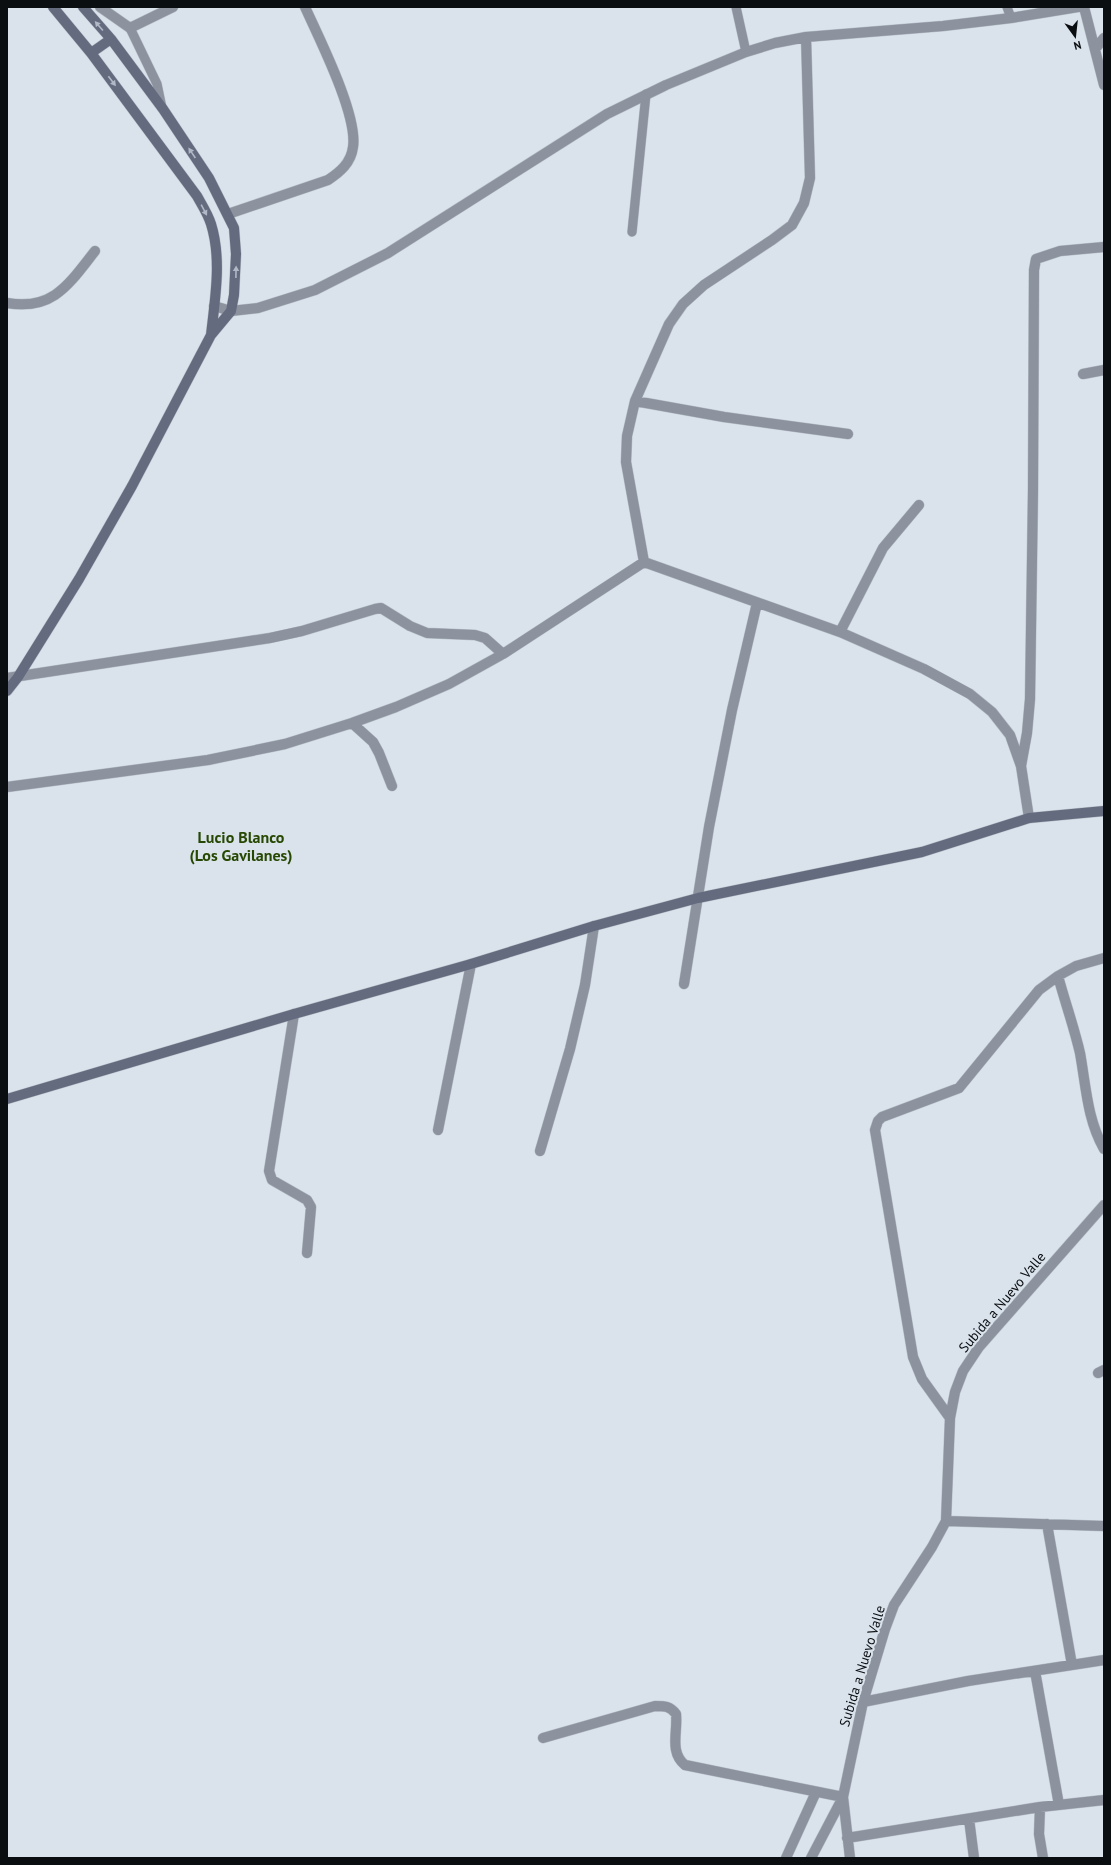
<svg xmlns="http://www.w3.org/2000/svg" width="1111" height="1865" font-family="'PT Sans',sans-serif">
	<rect width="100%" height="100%" fill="#dae3ec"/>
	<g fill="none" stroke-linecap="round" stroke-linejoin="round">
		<g stroke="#b9c1c9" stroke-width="10">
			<path id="lane" d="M736,7L746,52
				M1007,7L1011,18
				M130,28L157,84L162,108
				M632,232L646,94"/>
		</g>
		<g stroke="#b9c1c9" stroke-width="11">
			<path id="street" d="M100,7L130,28L173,7
				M1084,7L1104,85
				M1095,49L1104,38
				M228,214L328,180C340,172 351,163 353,147C358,115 319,38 305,7
				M7,303C53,311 69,284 95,251
				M214,306L231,311L258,308L315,290L388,253L607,114L666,85L746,52L775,43L806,37L943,26L1011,18L1078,7
				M1083,374L1104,370
				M635,401L724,417L848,434
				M644,562L626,462L627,436L635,401L669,324L683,304L704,285L772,240L792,225L804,203L810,178L806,37
				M644,562L840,632L924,669L970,694L992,712L1010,735L1021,766L1029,818
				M840,632L883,548L919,505
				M7,678L270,638L302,631L375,609L381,608L410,626L427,633L475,635L485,638L503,654
				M352,723L373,742L379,753L392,786
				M1021,766L1027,733L1030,699L1033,490L1034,270L1036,259L1060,251L1104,247
				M7,787L208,760L285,744L352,723L396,707L449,684L503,654L644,562
				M1058,976C1065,1002 1074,1027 1080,1053C1086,1086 1087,1119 1104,1149
				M684,984L709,827L732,710L757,603
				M294,1014L269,1171L272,1180L307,1200L311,1207L307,1253
				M438,1130L471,964
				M540,1151L570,1049L585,985L594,926
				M1098,1373L1104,1370
				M950,1418L922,1379L913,1357L875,1130L878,1121L882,1117L959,1088L1039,990L1058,976L1076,966L1104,958
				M946,1521L1104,1526
				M1047,1524L1072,1665
				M1035,1671L1059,1805
				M863,1702L968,1681L1104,1660
				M543,1738L655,1706C665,1706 670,1706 676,1714C678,1732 669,1752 685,1765L843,1797
				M843,1797L850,1858
				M1040,1807L1039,1834L1043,1858
				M969,1819L974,1858
				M847,1838L1040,1807L1104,1800
				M786,1858L816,1792
				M811,1858L843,1797L863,1702L885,1629L894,1605L932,1547L946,1521L950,1418L955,1392L963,1371L979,1347L1104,1205"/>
		</g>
		<g stroke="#b9c1c9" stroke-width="11">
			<path id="secondary" d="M53,7L91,53L197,196C202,205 208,214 211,224C222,259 215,299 211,335
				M91,53L111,39
				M7,691L18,677L79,579L132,486L211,335L231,311L234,295L236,254L234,228L209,178L163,109L111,39L83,7
				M7,1099L294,1014L471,964L594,926L698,898L922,852L1029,818L1104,811"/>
		</g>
		<use href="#lane" stroke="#8d929f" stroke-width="9"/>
		<use href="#street" stroke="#8d929f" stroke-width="10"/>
		<use href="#secondary" stroke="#656b7f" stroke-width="10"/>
	</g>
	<defs><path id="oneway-solid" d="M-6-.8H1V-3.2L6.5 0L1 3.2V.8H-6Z"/></defs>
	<g fill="#b1b9c6">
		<use href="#oneway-solid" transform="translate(99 26) rotate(-131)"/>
		<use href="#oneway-solid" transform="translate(112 81) rotate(53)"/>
		<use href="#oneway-solid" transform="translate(192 153) rotate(-124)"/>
		<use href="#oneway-solid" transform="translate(204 210) rotate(62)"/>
		<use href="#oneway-solid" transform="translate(236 272) rotate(-89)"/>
	</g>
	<g text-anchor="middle" stroke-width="4" stroke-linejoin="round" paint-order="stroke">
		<g font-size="14" fill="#0b0e11" stroke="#dae3ec">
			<text transform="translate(1002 1302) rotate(-50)" y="5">Subida a Nuevo Valle</text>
			<text transform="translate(862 1666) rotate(-73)" y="5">Subida a Nuevo Valle</text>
		</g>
		<g font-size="16" font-weight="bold" fill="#274802" stroke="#dae3ec">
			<text x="241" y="843">Lucio Blanco<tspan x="241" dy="18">(Los Gavilanes)</tspan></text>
		</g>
	</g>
	<rect width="1111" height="1865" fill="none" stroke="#0b0e11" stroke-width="16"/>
	<g transform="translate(1075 36) rotate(165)" stroke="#dae3ec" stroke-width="3" paint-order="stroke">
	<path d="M0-3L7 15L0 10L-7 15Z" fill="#0b0e11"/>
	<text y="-6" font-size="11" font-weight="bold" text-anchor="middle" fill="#0b0e11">N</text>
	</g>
</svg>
